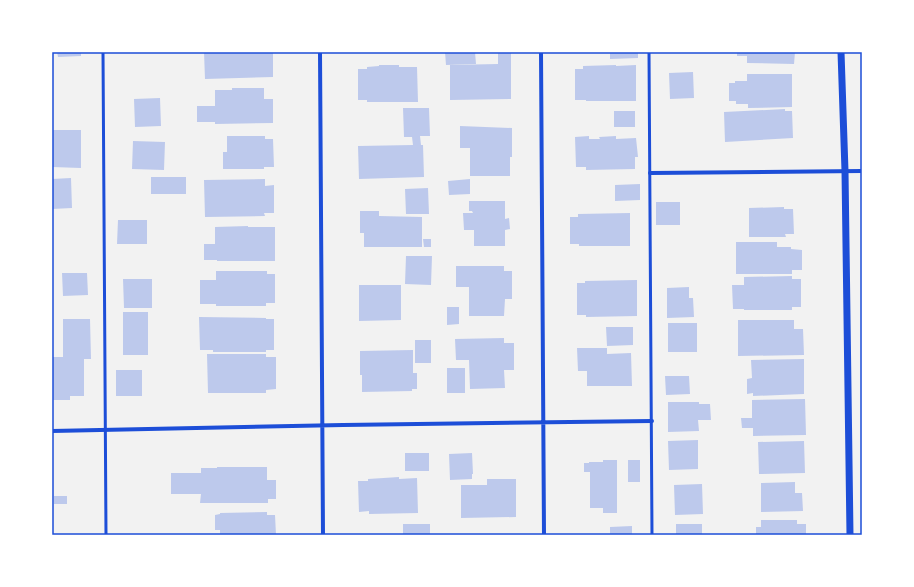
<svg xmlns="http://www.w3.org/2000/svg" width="914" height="587" font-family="Karla,sans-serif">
	<rect width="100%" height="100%" fill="#f2f2f2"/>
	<path fill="#bdc9ec" d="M57,52H81V56L58,57Z
		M204,52H273V77L205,79Z
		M445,52H475L476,64L446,65Z
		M498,52H511V99L450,100V65L498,64Z
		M610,52H638V58L610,59Z
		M737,52H795L794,64L747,63V56H737Z
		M379,65H399V67H417L418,102H367V100H358V69H367V67L379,66Z
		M616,65V66L636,65V101H586V100H575V69H583V66Z
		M693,72L694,98L670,99L669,73Z
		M747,74H792V107L748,108V104H736V101H729V83H735V81H747Z
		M232,88H264V99H273V123L215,124V122H197V106H215V90H232Z
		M160,98L161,126L135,127L134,99Z
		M403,108H429L430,136H420L421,145H423L424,177L359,179L358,146L413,145L412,137H404Z
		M785,109V111H792L793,138L725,142L724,112Z
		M614,111H635V127H614Z
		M460,126L512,128V157H510V176H470V148H460Z
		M52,130H81V168L52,167Z
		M227,136H265V139H273L274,167H264V169H223V152H227Z
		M589,136V139H600L599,137L616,136V139L636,138L638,157H635V169L586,170V167H576L575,137Z
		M133,141L165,142L164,170L132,169Z
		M151,177H186V194H151Z
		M71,178L72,208L52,209V179Z
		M265,179V186L274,185V213H264L265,216L205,217L204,180Z
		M470,179V194L449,195L448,181Z
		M640,184V200L615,201V185Z
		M428,188L429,214H406L405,189Z
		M469,201H505V219L509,218L510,229L505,230V246H474V230H464L463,213H473L472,211H469Z
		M656,202H680V225H656Z
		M784,207V209H793L794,234H785L786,237H749V208Z
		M360,211H379V216L422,217V247H364V233H360Z
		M630,213V246H579V244H570V217H578V214Z
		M118,220H147V244H117Z
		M248,226V227H275V261H217V260H204V244H215V227Z
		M423,239H431V247H424Z
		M736,242H777V247H791V249L802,250V270H792V274H736Z
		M406,256H432L431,285L405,284Z
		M456,266H504V271H512V299H505L504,316H469V287H456Z
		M216,271H267V274H275V303H266V306H216V304H200V280H216Z
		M62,273H87L88,295L63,296Z
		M792,276V279H801V307H792V310H744V309H733L732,285H744V277Z
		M123,279H152V308H124Z
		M637,280V316L586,317V315H577V283H585V281Z
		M359,285H401V320L359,321Z
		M689,287V298H693L694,317L667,318V288Z
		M447,307H459V324L447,325Z
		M123,312H148V355H123Z
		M199,317L266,318V319H274V350H266V352H213V350H200Z
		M63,319H90L91,359H84V396H70V400H52V357H63Z
		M738,320H794V329H803L804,355L738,356Z
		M668,323H697V352H668Z
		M606,327H633V345L607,346Z
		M504,338V343H514V370H504L505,388L470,389L469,360H456L455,339Z
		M415,340H431V363H415Z
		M577,348H607V354L631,353L632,386H587V371H578Z
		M413,350V373H417V389H412V391L362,392V375H360V351Z
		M207,354H266V357H276V389L266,390V393H208Z
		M804,359V394L753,396V393L747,394V379L752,378L751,360Z
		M447,368H465V393H447Z
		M116,370H142V396H116Z
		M665,376H689L690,394L666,395Z
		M805,399L806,435L753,436V428H742L741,418H752V400Z
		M668,402H699V404H710L711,420H698L699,431L668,432Z
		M698,440V469L669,470L668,441Z
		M804,441L805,473L759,474L758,442Z
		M405,453H429V471H405Z
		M472,453L473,474H472V479L450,480L449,454Z
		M603,460H617V513H603V508H590V472H584V463H589V462H603Z
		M628,460H640V482H628Z
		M217,467H267V480H276V499H268V503H200L201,494H171V473H201V468H217Z
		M399,477V479L417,478L418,513L369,514V511L359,512L358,481H368V479Z
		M487,479H516V517L461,518V485H487Z
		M795,482V493H802L803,511L761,512V483Z
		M702,484L703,514L675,515L674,485Z
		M54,496H67V504H54Z
		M267,512V515H275L276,535H220V530H215V515L220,514V513Z
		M761,520H797V524H806V535H756V527H761Z
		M403,524H430V535H403Z
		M676,524H702V535H676Z
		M632,526V535H610V527Z"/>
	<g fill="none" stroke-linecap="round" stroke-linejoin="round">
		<path stroke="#1d4ed8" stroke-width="3" d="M103,52L106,535
			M649,52L652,535"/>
		<path stroke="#1d4ed8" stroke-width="4" d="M320,52L323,535
			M541,52L544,535
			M650,173L862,171
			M52,431L343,425L652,421"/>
		<path stroke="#1d4ed8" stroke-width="7" d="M841,52L845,171L850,535"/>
	</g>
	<rect width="914" height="587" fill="none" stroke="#ffffff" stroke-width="106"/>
	<rect x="53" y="53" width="808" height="481" fill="none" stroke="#1d4ed8" stroke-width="1.5"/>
</svg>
